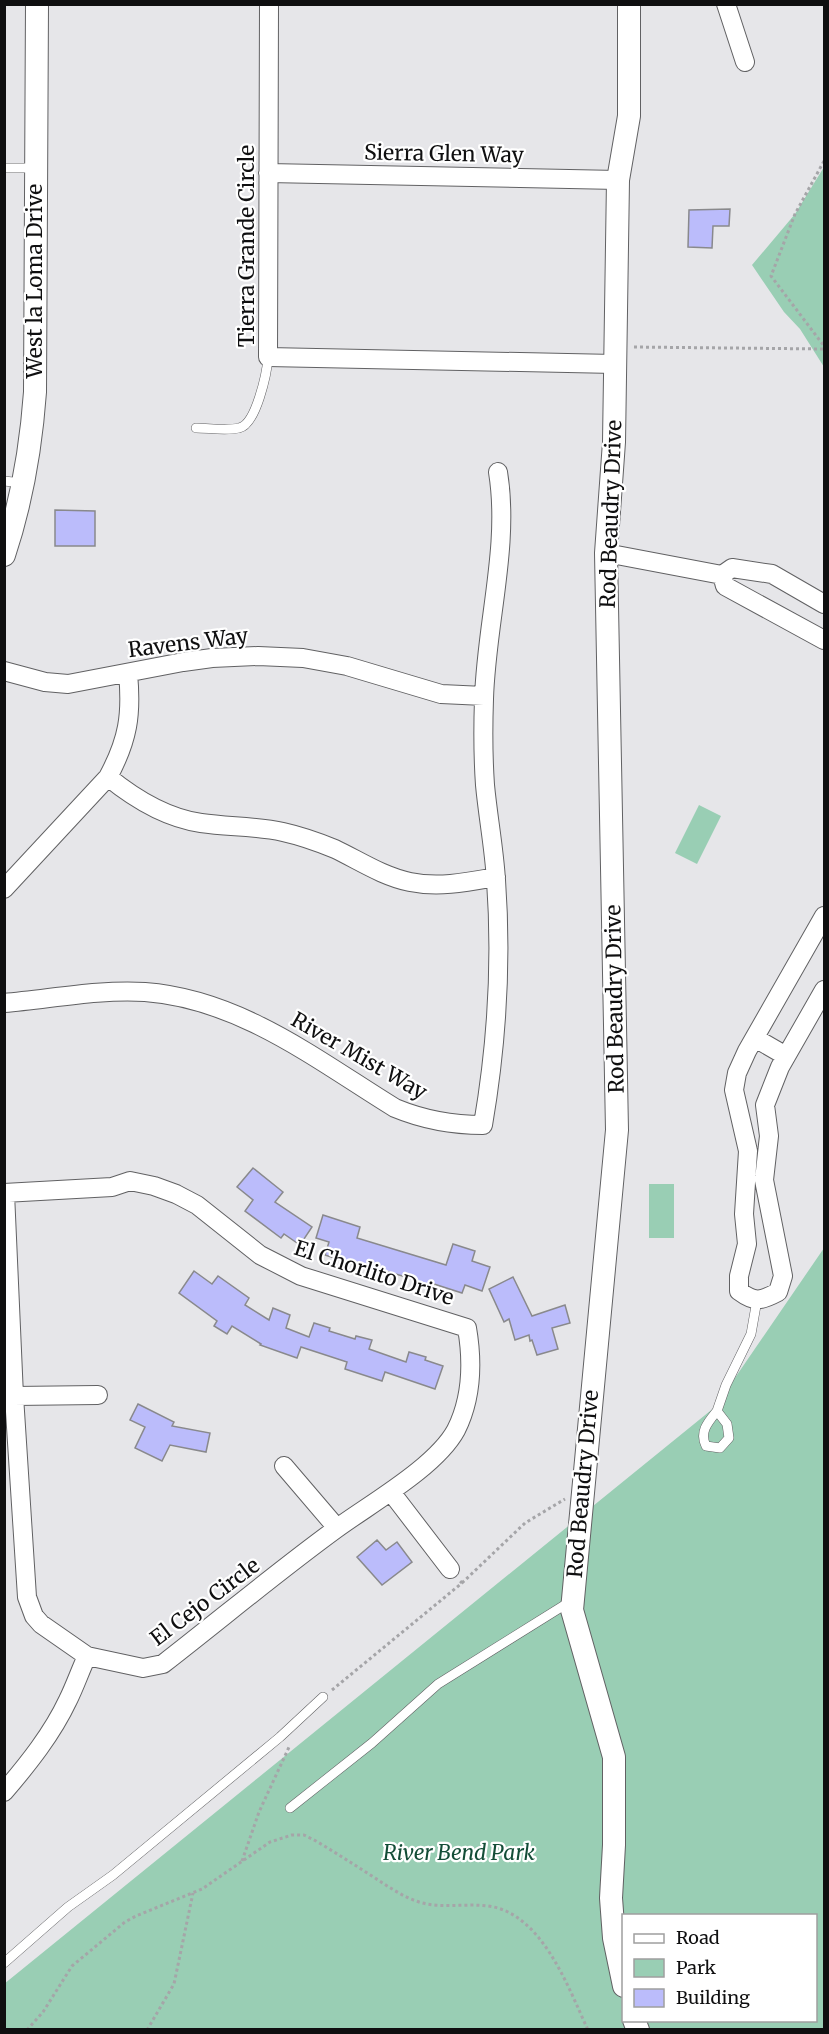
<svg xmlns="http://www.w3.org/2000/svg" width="829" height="2034" font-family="Merriweather,serif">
	<rect width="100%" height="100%" fill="#e6e6e9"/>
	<path fill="#99ceb4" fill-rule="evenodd" d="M824,167V367L800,329L784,312L752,265L795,214Z
		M699,805L721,816L697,864L675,853Z
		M649,1184H674V1238H649Z
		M824,1248V2029H5L4,1984L715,1407ZM624,1916H816V2020H624Z"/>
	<path fill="#bbbcfb" stroke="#89898c" stroke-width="1.5" d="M730,209L729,226H713L712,248L688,247L689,210Z
		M55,510L95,511V546H55Z
		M253,1168L283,1192L275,1202L312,1227L300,1245L284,1234L281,1238L245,1211L253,1200L237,1187Z
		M323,1215L360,1227L357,1238L446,1265L453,1244L475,1251L472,1261L490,1267L482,1291L465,1285L462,1293L434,1284L433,1289L415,1284L416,1280L372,1267L371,1270L325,1255L329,1242L316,1238Z
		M194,1271L212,1284L218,1276L249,1298L245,1305L269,1320L273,1308L290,1315L286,1328L309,1337L314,1323L330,1328L329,1331L355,1339L356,1336L372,1340L369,1349L406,1362L409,1352L426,1357L425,1360L443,1366L435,1389L385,1372L382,1381L345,1369L347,1362L301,1347L297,1358L260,1345L261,1344L232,1326L227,1334L214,1326L217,1321L179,1293Z
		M513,1277L532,1316L565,1305L570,1323L552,1328L558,1349L537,1355L532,1340L530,1341L529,1335L515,1340L509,1319L504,1322L489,1289Z
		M138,1404L174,1422L172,1426L210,1433L206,1452L170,1445L162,1461L135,1448L145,1427L130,1420Z
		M377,1540L386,1550L397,1542L412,1562L382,1585L357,1557Z"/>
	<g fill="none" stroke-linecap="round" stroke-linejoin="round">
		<g stroke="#616163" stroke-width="10">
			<path id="service" d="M4,168H36
				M196,428C209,428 226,431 239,428C256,425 267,373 268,357
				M4,481L22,483
				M717,1411C708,1422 699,1432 706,1446L720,1448L729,1438L727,1424L717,1411L726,1385L751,1334L757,1300
				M290,1808L372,1743L438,1684L571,1601
				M4,1963L68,1907L113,1875L280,1737L323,1697"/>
		</g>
		<g stroke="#616163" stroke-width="20">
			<path id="minor" d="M269,4L268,357L615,364
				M726,4L745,62
				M268,173L618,180
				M606,553L722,575L732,568L772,574L824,604
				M722,575L725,586L824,640
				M4,671L45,682L68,684L183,662L212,658L258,656L303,658L347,666L441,694L484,696
				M108,777C135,799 166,818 201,823C228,827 256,826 283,832C301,836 318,842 335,849C360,861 382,876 410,882C439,888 468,882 496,877
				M4,889L108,777C128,740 132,715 128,673
				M824,916L747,1051L737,1073L734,1090L748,1151L744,1214L747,1244L739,1276V1291C755,1303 761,1301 778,1292L783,1276L764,1180L769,1136L765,1105L780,1067L824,990
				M4,1003C51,999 99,989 145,992C240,999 317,1060 395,1108C424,1120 451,1125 483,1125C497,1043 502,963 496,880C494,848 488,817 485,785C483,756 483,727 484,699C486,624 510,546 498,472
				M755,1038L786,1056
				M4,1193L112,1187L130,1181L154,1186L176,1194L197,1205L260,1255L301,1276L467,1328C473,1363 472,1398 456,1430C436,1467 370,1504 336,1529C277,1572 221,1619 163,1664L143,1668L87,1656L41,1624L34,1616L27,1597L14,1396L5,1193
				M14,1396L98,1395
				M284,1466L337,1528
				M391,1492L450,1569
				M4,1792C28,1764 52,1734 68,1700C75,1686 80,1671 87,1656"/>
		</g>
		<g stroke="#616163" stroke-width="24">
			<path id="tertiary" d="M4,555C22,501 31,448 35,392L37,4
				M624,1986L614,1938L611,1898L614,1845V1757L572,1610L617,1130L606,553L614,442L618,180L629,116V4
				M634,2020L638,2030"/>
		</g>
		<path stroke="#a5a5a8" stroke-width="3" stroke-dasharray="3 3" stroke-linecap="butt" d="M824,161L795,214L771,276L824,346
			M634,347L824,349
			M462,1583L525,1523L565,1499
			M332,1690L462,1583L459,1580
			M242,1861L259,1812L290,1745
			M27,2030L43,2012L72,1966L125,1922L136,1916L202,1889L270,1842L292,1835H304L316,1841C336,1853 355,1865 375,1878C389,1887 403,1897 419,1902C441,1909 465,1903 488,1906C542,1913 568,1987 588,2030
			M147,2030L174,1984L193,1893"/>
		<use href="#service" stroke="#fff" stroke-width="9"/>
		<use href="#minor" stroke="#fff" stroke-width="18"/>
		<use href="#tertiary" stroke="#fff" stroke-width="22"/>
	</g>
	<g text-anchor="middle" stroke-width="4.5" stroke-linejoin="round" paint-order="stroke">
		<g font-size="21" fill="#0f0f10" stroke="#fff">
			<text transform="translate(444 154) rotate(1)" y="7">Sierra Glen Way</text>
			<text transform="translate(247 246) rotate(-90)" y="7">Tierra Grande Circle</text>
			<text transform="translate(35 281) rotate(-90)" y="7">West la Loma Drive</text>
			<text transform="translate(611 514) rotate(-88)" y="7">Rod Beaudry Drive</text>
			<text transform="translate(188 643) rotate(-7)" y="7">Ravens Way</text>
			<text transform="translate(615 999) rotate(-91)" y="7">Rod Beaudry Drive</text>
			<text transform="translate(359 1056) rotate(30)" y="7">River Mist Way</text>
			<text transform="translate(374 1273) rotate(18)" y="7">El Chorlito Drive</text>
			<text transform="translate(583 1484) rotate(-85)" y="7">Rod Beaudry Drive</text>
			<text transform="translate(205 1602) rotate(-37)" y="7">El Cejo Circle</text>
		</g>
		<g font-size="21" font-style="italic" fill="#134d37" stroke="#fff">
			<text x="459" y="1860">River Bend Park</text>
		</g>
	</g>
	<rect width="829" height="2034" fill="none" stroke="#0f0f10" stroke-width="12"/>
	<rect x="622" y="1914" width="195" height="108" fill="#ffffff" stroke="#9f9f9f" stroke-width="1.5"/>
	<rect x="634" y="1934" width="30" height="9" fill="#ffffff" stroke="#9f9f9f" stroke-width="1.5"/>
	<text x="676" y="1944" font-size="18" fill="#0f0f10">Road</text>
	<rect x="634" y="1959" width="30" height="18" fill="#99ceb4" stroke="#9f9f9f" stroke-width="1.5"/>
	<text x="676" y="1974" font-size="18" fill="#0f0f10">Park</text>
	<rect x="634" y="1989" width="30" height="18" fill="#bbbcfb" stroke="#9f9f9f" stroke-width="1.5"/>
	<text x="676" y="2004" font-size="18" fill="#0f0f10">Building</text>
</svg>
